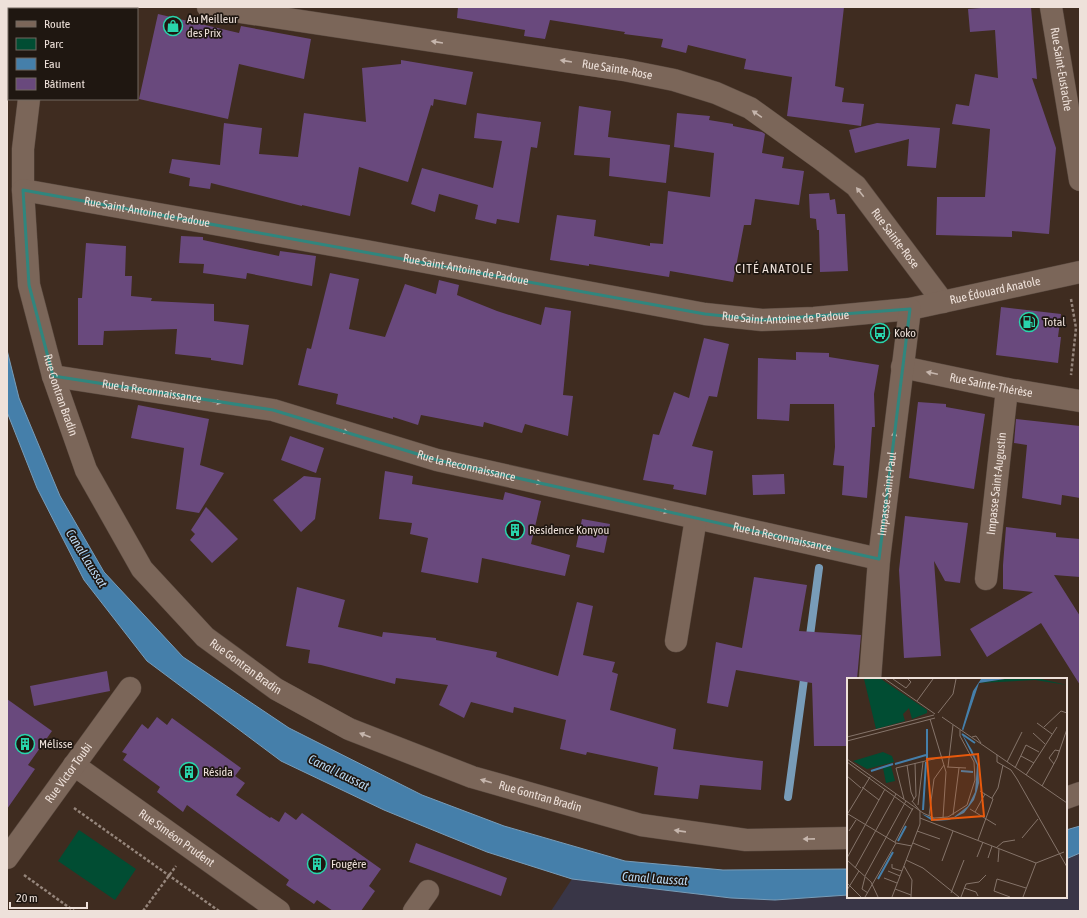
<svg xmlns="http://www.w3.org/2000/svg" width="1087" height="918" font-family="'Asap Condensed',sans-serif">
	<rect width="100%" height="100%" fill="#3f2c20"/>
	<path fill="#393647" d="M1080,853V911H551L572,879L731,898L775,900L848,895V897H1066V859Z"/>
	<path fill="#014d33" d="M79,830L136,869L115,900L58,861Z"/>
	<path fill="#457faa" stroke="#789cb8" d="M7,350L19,398L60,496L104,572L183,657L289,728L422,795L504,826L625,861L723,870L848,869V895L775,900L731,898L572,879L487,852L445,835L384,810L281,761L147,661L84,580L37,488L7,412Z
		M1080,826V853L1066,859V830Z"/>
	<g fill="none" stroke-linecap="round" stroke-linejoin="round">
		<path stroke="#789cb8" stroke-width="8" d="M809,643L819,568
			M788,797L805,672"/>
	</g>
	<path fill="#69497d" d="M458,7H844L835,86L844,88L842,102L864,104L861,126L787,116L792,77L744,69L746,59L688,45L686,53L661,47L663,39L624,34L625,32L550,20L545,39L524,36L525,30L457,18Z
		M994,7H1031L1037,79L1032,78L1056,148L1049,234L1012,231V237L936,235L937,197H985L990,129L952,124L956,104L969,106L975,74L998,78L995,30L970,32L968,9Z
		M158,14L239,33L241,26L311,39L304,79L239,64L228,119L139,99Z
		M401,60L473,72L466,105L434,99L433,106L431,105L408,182L359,167L350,216L302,205V206L211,183L210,189L189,186L190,178L169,173L172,159L220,165L224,123L262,128L259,154L298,157L304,113L366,122L362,68L401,64Z
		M579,106L611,111L608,137L670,145L666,183L609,176L610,158L574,155Z
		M477,113L541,122L537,148L531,147L519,223L497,219L496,224L475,219L478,205L439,194L435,212L411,204L422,168L493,188L502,141L474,138Z
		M677,113L710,116L709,120L733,124V126L762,132L765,134L762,153L784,157L782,168L804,171L799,205L755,199L751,225H744L733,282L670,271L669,277L589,264V266L550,260L557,215L596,220L594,236L650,246V243L663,244L668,191L710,197L714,153L674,147Z
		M877,123L940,128L936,168L907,166L909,139L855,153L849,130Z
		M829,193L830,200L835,199L837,214H845L848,271L820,272L819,230H817L816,219L810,218L809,194Z
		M181,236L203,237V240L279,256L280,251L316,256L312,286L247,273L246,279L203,273L204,264L179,263Z
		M86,243L126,246L125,276H132L131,296L152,298L151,301L214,304V321L249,325L243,365L211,360V358L175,354L177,329L104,331L103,345H78V298H82Z
		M330,273L359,279L349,329L385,337L405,284L436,294L439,280L459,285L457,295L497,311L541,325L545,307L571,311L563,395L573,396L568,436L525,424L522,433L484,422L483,427L421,415L418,425L393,417V419L336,404L338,394L298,385L307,348L311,349Z
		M1001,307L1061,314L1058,337H1061L1058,363L996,355Z
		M704,338L729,344L717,397L709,396L692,446L713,451L706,495L673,489L674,485L643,480L653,434L659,435L674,392L689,398Z
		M796,352L829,353V357L879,365L874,394L875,427H872L867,498L842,495L844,466L833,465L835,447L834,404H790L789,421L757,419L758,358L796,360Z
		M918,402L946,404V407L985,414L974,489L909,478Z
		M138,405L209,419L200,465L224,473L199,513L176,509L184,448L131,438Z
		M1016,419L1080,426V498L1062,495L1061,505L1022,498L1027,445L1014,443Z
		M290,436L324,448L316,473L281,460Z
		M385,471L413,476L412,484L503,500L505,492L541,501L531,544L570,555L565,576L482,558L478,583L421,572L428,538L410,534L412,523L379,519Z
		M784,474L785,494L753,495L752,475Z
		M304,476L321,478L315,519L301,532L273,500Z
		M206,507L238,539L212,563L190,540L195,534L191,530Z
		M905,516L968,523L960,583L945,581L934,561L941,656L904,658L899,570Z
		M582,519L610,524L604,553L576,547Z
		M1006,527L1056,533V537L1080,539V577L1054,575L1080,616V685L1041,623L987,657L970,629L1033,592L1003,589V565Z
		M754,577L807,585L799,631L861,635L857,679H848V746H814L812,683L736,670L728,707L707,703L716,642L742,648Z
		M297,587L345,600L338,627L382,637L383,632L436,638V640L497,652L496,657L558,676L577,602L593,606L583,655L615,662L612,672L618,674L610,710L676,729L673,749L738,758L763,761L761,790L700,785L698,799L654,795L658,767L587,752L586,755L560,749L566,720L514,707L513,713L471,702L464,718L439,705L448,685L396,678L395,684L321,665L308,663L310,650L286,646Z
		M107,671L110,691L34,706L30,686Z
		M7,699L52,731L28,765L35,769L7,809Z
		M157,717L167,725L172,718L241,768L235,776L245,783L236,795L270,818L271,817L279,822L285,812L296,820L302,813L381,869L369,886L375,891L361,911H333L317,900L314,904L286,885L289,880L187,805L183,812L157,792L160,787L123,760L127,754L122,752L142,724L148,729Z
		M416,843L507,878L501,896L409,862Z"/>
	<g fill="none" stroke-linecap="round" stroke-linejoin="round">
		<g stroke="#59493f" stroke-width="23">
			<g id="minor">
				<path id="s1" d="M208,7L624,70L674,80L716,93L750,108L822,160L856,186L943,302"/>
				<path id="s2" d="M1051,7L1080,180"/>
				<path d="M57,9L58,7"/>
				<path id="s3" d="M29,99L23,149V190L29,285L53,376L86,470L142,569L205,637L276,689L349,729L472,777L641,825L746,840L848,838"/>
				<path id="s4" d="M23,190L366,251L705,314L762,320L814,318L910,309L1080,272"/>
				<path id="s5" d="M902,367L1007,389L1080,401"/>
				<path id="s6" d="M53,376L273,410L437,460L879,559"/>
				<path id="s7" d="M986,579L1007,389"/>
				<path d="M676,641L696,518"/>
				<path id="s8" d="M870,679L879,559L910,309"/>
				<path id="s9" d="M74,765L279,911"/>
				<path d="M1066,798L1080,793"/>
				<path id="s10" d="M7,858L130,688"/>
				<path d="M414,911L428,891"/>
			</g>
		</g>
		<path stroke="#95857b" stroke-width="2.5" stroke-dasharray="3 2" stroke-linecap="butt" d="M1071,299L1076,328L1071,375
			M74,808L219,911
			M24,875L74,911
			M143,911L176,866"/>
		<use href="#minor" stroke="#7b6659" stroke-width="22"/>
	</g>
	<defs><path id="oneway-solid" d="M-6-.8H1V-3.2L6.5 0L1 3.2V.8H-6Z"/></defs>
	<g fill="#c6b6ad">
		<use href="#oneway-solid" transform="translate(437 42) rotate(-171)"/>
		<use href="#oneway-solid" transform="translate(566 61) rotate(-171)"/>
		<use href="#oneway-solid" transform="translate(757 114) rotate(-145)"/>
		<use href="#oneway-solid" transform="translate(860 192) rotate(-129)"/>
		<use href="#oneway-solid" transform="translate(932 373) rotate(-168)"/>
		<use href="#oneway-solid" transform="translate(216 402) rotate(9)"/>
		<use href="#oneway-solid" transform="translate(343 431) rotate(17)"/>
		<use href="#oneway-solid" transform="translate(894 437) rotate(-83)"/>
		<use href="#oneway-solid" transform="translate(536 482) rotate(13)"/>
		<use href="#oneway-solid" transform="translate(663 511) rotate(13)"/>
		<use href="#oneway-solid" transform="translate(365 735) rotate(-159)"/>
		<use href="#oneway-solid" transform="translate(486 781) rotate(-164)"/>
		<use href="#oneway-solid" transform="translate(680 831) rotate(-172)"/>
		<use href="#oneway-solid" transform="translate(809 839) rotate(179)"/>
	</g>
	<path fill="none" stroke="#30867e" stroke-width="3" stroke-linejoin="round" d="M23,190L705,314L762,320L910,309L879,559L437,460L273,410L53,376L29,285Z"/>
	<defs>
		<g id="shop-ring" transform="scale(1)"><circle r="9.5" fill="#1f1711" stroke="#29d5ac" stroke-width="1.5"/><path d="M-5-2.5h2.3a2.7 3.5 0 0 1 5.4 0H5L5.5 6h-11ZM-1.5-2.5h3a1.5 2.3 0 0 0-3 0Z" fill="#29d5ac"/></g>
		<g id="fuel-ring" transform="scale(1)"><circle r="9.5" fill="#1f1711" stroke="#29d5ac" stroke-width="1.5"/><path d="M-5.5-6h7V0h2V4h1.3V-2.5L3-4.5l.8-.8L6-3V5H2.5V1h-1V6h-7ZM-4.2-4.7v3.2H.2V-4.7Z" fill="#29d5ac"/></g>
		<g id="bus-ring" transform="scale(1)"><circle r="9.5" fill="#1f1711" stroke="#29d5ac" stroke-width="1.5"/><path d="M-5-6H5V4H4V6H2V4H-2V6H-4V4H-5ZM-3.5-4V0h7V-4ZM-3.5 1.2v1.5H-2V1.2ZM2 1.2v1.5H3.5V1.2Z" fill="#29d5ac"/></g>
		<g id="building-ring" transform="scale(1)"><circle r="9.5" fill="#1f1711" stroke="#29d5ac" stroke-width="1.5"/><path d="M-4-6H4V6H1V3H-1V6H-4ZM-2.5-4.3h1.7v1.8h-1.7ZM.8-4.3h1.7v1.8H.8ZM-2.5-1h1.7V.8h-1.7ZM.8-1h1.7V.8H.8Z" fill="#29d5ac"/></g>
	</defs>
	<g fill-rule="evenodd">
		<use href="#shop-ring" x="173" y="26"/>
		<use href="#fuel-ring" x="1029" y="322"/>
		<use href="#bus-ring" x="880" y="333"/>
		<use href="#building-ring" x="515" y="530"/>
		<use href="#building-ring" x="25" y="744"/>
		<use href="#building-ring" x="189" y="772"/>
		<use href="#building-ring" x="317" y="864"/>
	</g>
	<g text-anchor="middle" stroke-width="3.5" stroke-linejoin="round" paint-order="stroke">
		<g font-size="12" fill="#eee1da" stroke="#1f1711" text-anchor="start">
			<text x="187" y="23">Au Meilleur<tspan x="187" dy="14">des Prix</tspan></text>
			<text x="1043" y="326">Total</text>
			<text x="894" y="337">Koko</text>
			<text x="529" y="534">Residence Konyou</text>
			<text x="39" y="748">Mélisse</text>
			<text x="203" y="776">Résida</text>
			<text x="331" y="868">Fougère</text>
		</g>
		<g font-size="12" fill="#eee1da" stroke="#1f1711">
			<text dy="4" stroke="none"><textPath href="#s1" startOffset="414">Rue Sainte-Rose</textPath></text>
			<text dy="4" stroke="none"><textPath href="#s2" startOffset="63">Rue Saint-Eustache</textPath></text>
			<text dy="4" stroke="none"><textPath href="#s4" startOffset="126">Rue Saint-Antoine de Padoue</textPath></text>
			<text dy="4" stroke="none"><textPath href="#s1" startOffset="750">Rue Sainte-Rose</textPath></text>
			<text dy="4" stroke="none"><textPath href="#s4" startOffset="450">Rue Saint-Antoine de Padoue</textPath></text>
			<text dy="4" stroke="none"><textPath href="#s4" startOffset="986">Rue Édouard Anatole</textPath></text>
			<text dy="4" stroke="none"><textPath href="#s4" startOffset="774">Rue Saint-Antoine de Padoue</textPath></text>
			<text dy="4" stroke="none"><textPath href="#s5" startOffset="91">Rue Sainte-Thérèse</textPath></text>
			<text dy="4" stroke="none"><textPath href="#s6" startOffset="100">Rue la Reconnaissance</textPath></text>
			<text dy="4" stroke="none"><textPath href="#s3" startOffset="301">Rue Gontran Bradin</textPath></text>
			<text dy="4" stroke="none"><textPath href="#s6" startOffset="424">Rue la Reconnaissance</textPath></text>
			<text dy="4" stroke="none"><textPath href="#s7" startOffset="96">Impasse Saint-Augustin</textPath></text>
			<text dy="4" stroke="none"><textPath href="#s8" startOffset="186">Impasse Saint-Paul</textPath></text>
			<text dy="4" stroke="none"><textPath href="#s6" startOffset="748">Rue la Reconnaissance</textPath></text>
			<text dy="4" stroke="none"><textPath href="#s3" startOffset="637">Rue Gontran Bradin</textPath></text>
			<text dy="4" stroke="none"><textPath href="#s10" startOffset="105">Rue Victor Toubi</textPath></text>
			<text dy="4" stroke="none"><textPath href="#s3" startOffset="961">Rue Gontran Bradin</textPath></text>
			<text dy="4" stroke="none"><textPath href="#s9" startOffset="126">Rue Siméon Prudent</textPath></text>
		</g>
		<g font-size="13" letter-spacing="1" fill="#eee1da" stroke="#1f1711">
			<text x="774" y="273">CITÉ ANATOLE</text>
		</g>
		<g font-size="13" font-style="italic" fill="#bad9f3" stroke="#1f1711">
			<text transform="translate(87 558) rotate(58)" y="5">Canal Laussat</text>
			<text transform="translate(339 772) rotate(26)" y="5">Canal Laussat</text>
			<text transform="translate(655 878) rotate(4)" y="5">Canal Laussat</text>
		</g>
	</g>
	<g transform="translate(847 678)">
		<rect width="220" height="220" fill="#3f2c20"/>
		<path d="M17,1H34L80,32V35L65,41L62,30L56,36L58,43L29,51ZM158,1H194L220,7L188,2L132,5ZM36,74L45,78L47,84L20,91L6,83ZM44,88L48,103L39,105L36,90Z" fill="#014d33"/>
		<path d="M134,1H158L132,5L116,53L115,51L126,13ZM114,54L125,72L131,86L132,105L130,113L127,122L117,135L102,142L90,143L84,142L75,136L91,142L107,139L121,128L128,114L130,87Z" fill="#457faa"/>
		<path fill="none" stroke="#457faa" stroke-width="2" d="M115,56L128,65M80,81V51M48,86L79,77M24,93L46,86M114,93L126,94M76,132L79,84M51,163L59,148M31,201L46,174"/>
		<path fill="none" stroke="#85746a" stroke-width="1" d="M38,1L88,36M46,1L59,10L64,4L61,1M70,23L86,1M91,35L106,16L109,1M95,39L220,125M83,41L99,94L96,140M190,45L205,56M197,49L214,33L220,35M186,55L198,66M0,59L87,37M125,59L129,58L134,65M0,63L88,40M150,77V84L164,92L170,101L220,189M174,78L187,85M0,81L76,135L87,140L101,139L120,127L128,102L127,84L113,58V52M0,84L66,132M160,84L175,54M207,86L202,80L208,72L213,73M60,87L64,114L67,121M100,89L119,90M101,89L106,47M168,90L179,67L192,74M179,97L210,49M0,98L14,110M195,108L210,80L220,51M15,109L32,122M145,120L151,110L156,87M57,121L49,90L95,79M65,124L69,118L68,85M71,127L76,84M123,131L149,147M128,134L138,116M1,135L23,99M1,136L49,165L65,168M106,137L112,90M82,138L87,101L97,87M73,140L189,185L217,174M2,153L9,142M70,153L93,161M175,160L191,141M131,162L146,121L133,113M48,164L66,130M66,165L83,172M149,170L156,164L168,162M130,179L136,164M0,180L38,111M141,180L145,168M0,182L24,204L31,219M59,182L76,190L112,219M95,183L106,153M151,184L152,171M45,186V190L55,193M57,188L65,202L64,219M8,190L49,116M41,193L53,198M18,198L59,123M18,199L15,211L21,215M37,200L50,205M0,205L14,219M117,210L129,214L131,218M48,211L64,217M0,212L12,193M104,215L117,182M18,219L49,165M45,219L73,146V133L65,123M114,219L119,206L132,204L139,197M163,219L147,213L150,201L179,210M176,219L189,185"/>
		<path fill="#e8590c" fill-opacity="0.15" stroke="#e8590c" stroke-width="2" d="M131,76L137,138L85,142L80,81Z"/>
		<rect width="220" height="220" fill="none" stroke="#eee1da" stroke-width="2"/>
	</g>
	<rect width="1087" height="918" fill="none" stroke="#eee1da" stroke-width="16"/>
	<rect x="8" y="8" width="130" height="92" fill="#1f1711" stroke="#726861"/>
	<rect x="16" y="21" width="20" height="6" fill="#7b6659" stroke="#726861"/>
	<text x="44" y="28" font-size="12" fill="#eee1da">Route</text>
	<rect x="16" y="38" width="20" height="12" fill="#014d33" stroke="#726861"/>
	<text x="44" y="48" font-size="12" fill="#eee1da">Parc</text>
	<rect x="16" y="58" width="20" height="12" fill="#457faa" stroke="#726861"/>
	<text x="44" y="68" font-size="12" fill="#eee1da">Eau</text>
	<rect x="16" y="78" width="20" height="12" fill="#69497d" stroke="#726861"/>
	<text x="44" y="88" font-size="12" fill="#eee1da">Bâtiment</text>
	<path d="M10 902v6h77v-6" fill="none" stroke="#eee1da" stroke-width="2"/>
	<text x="16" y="902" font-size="12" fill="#eee1da" stroke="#1f1711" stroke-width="3" paint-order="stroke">20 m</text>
</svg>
